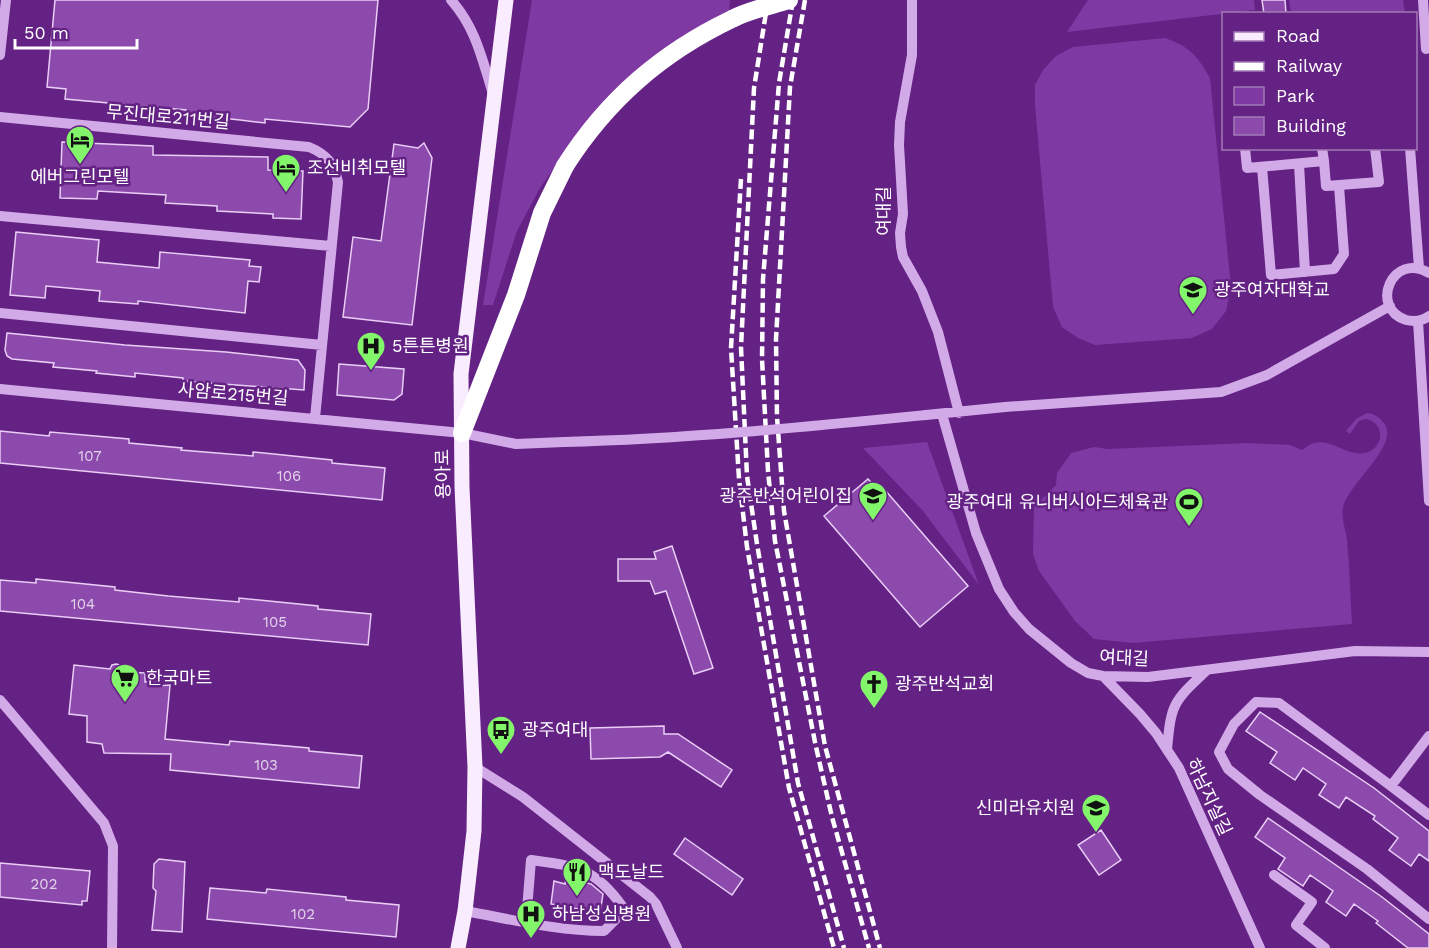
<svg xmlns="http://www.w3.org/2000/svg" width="1429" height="948" font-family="'Work Sans','Noto Sans KR',sans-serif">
	<rect width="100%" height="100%" fill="#642284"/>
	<path fill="#7f39a3" d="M532,0H730L728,23L690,44L572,142L540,188L517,231L493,305H483Z
		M1088,0H1254L1255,10L1067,32Z
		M1289,0H1403L1405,13H1291Z
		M1165,38C1191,48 1196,54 1210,78L1231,287L1226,311L1212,329L1192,338L1095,345L1078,338L1062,327L1053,307L1035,105V85L1043,70L1056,56L1073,47Z
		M1367,413C1374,414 1378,416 1383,422C1403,443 1347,484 1343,508C1341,519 1346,530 1347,540C1350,568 1350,596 1352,624L1133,643L1094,639L1075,621L1039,571L1033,554L1034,507L1056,485L1057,473L1071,453L1094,447L1108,449L1248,443L1290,445L1302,450C1305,448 1310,444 1314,443C1333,438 1349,459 1368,452C1385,446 1384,422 1366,419L1359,421L1350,434L1346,431L1356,419Z
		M927,442L979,585L923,511L863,448Z"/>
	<path fill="#8c4aac" stroke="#e9cef6" stroke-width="1.5" d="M55,0H378L368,109L350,127L265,119V123L240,120L185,114L186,110L65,99L66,89L47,87Z
		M1262,0H1285L1286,14H1264Z
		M62,142L153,146V155L268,157V170L303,171L301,219L273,218V214L217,211V206L165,203L166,195L98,191L97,199L60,198Z
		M424,143L432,158L412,325L343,317L353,237L381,241L394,144L418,148Z
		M16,232L99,240L97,262L159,268L160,252L250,260L249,266L261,267L259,282L248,281L245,313L138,301V304L99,301L100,291L46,286L45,298L10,295Z
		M7,333L125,345L226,352L298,360L305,370L304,390L183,381V378L135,373V377L96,373L97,371L53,367L54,363L12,359L7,356L5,350Z
		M339,364L404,369L402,394L394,400L337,395Z
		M0,431L49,436L50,432L129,439V443L182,448L181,450L253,456V452L332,460V463L385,468L382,500L0,463Z
		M868,479L881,493L885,490L968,586L920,627L824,516Z
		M672,546L713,668L694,674L666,591L655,594L650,581H618V559H656L654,552Z
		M36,579L115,587V590L168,596L239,602V598L318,606V609L371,614L368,645L0,611V580L36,583Z
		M116,664L124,666L125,672L145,673V682L156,681L157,686L170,685L165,739L229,745L230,741L309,748V751L362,756L359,788L170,770L171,754L104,753L102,744L87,742V716L69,714L74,665L110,669L112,665Z
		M1260,712L1374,788L1429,831V861L1419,854L1411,866L1389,850L1398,838L1373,819L1375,816L1346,797L1339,808L1319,795L1326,784L1303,768L1295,780L1270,763L1277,752L1246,731Z
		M664,726V734H678L732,770L721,787L668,752L660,757L591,759L590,728Z
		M1268,818L1382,897L1429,934V948H1408L1376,923L1378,921L1354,904L1346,916L1326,902L1333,891L1310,875L1303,886L1278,869L1285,858L1255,837Z
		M1101,830L1121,860L1099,875L1078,845Z
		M685,838L743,879L732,895L674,854Z
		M159,859L185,862L182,932L152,930L156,891L153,888L154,864Z
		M0,863L90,871L87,901H82V905L0,897Z
		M566,879L591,884L603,894L600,913L551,904L554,881L565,884Z
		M210,888L266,893L267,889L346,897V900L399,905L396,937L207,919Z"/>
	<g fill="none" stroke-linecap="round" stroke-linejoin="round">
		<path stroke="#d3aae8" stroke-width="10" d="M451,0C476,28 482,59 493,94
			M912,0V55L900,122L899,145L903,214L900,233L901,247L903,257L922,291L938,332L959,413
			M1423,0L1426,49
			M0,55L6,0
			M0,117L309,147C326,154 334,163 338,182L315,418
			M1245,148L1247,168L1324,161L1326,186L1379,182L1375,148
			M1322,148L1324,161
			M1410,148L1419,268
			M1299,164L1305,272
			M1262,167L1271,275L1334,269L1344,254L1339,186
			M0,216L331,246
			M1429,273C1392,251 1369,308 1406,320C1414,322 1422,321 1429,316
			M0,313L322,345
			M1418,321L1429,501
			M0,389L462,433L516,444L564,442
			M942,414L976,533L999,589L1014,612L1029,629L1071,663L1088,673L1103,676L1148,677L1355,651L1429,652
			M926,415L1005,407L1221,392L1267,375L1390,306
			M1103,676L1140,714L1156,733L1179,768L1260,948
			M0,700L104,823L113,846L112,948
			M1429,736L1391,786L1279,703L1256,702L1234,724L1219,752L1228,769L1260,795L1367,869L1429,919
			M1167,750C1171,703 1173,702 1207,670
			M475,767L523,797L650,897L656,904L677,948
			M1391,786L1429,815
			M1274,875L1312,902L1296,925L1325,948
			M465,911C510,919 557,931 604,931L616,919L622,906C594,867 575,866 531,860L526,922"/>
		<path stroke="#f9ecfe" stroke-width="15" d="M458,948L465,911L474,831L475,767L462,487L461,374L506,0"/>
		<path stroke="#fff" stroke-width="18" d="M462,433L516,295L542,213L565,166"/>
		<path stroke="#fff" stroke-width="4.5" stroke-dasharray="10 4.5" stroke-linecap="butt" d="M768,0L754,88L741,347L747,476L757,544L798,783L844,948
			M793,0L779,83L763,279L762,359L768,471L775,541L816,747L832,817L869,948
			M805,0L790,87L776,339L777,417L784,511L825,746L880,948
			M741,179L731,348L739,479L747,547L789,788L834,948"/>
		<path stroke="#d3aae8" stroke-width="10" d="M564,442C685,439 805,427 926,415"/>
		<path stroke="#fff" stroke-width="18" d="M565,166C607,100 661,53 732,19C749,10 770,6 789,0"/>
	</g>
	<defs>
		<g id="hotel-pin" transform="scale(1.5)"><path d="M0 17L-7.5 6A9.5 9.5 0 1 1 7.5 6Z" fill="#83f56b" stroke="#642284"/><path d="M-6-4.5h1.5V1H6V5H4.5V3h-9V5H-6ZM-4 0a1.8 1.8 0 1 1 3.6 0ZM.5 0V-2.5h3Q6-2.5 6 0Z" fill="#111"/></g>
		<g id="school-pin" transform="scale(1.5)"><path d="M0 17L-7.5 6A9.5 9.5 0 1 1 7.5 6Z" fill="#83f56b" stroke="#642284"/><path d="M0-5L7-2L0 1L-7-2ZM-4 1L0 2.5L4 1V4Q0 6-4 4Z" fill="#111"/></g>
		<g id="hospital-pin" transform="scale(1.5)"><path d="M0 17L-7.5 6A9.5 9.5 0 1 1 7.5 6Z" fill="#83f56b" stroke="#642284"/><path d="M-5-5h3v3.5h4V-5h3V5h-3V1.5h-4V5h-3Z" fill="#111"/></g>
		<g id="stadium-pin" transform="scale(1.5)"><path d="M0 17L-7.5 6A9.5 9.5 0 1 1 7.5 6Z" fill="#83f56b" stroke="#642284"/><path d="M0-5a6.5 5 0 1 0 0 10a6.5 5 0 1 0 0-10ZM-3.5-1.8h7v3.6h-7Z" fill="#111"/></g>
		<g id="supermarket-pin" transform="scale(1.5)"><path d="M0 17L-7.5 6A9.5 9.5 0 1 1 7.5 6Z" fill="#83f56b" stroke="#642284"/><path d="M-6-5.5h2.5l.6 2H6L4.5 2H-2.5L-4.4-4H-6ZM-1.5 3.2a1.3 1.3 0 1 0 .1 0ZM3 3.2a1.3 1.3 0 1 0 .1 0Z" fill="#111"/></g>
		<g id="church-pin" transform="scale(1.5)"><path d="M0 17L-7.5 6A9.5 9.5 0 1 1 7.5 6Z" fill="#83f56b" stroke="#642284"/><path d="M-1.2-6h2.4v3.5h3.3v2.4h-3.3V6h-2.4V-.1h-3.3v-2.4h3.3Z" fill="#111"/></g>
		<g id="bus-pin" transform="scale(1.5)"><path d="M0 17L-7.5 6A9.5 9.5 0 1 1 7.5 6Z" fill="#83f56b" stroke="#642284"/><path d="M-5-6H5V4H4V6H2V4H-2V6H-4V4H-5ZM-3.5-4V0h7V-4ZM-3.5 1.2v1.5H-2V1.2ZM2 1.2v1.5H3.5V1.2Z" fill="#111"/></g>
		<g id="restaurant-pin" transform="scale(1.5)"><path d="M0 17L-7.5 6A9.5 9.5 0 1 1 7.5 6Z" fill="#83f56b" stroke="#642284"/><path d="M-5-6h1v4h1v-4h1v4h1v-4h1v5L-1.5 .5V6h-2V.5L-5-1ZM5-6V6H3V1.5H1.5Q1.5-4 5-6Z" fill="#111"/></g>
	</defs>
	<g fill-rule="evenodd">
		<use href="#hotel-pin" x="80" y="140"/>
		<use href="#hotel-pin" x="286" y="168"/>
		<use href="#school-pin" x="1193" y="290"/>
		<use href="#hospital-pin" x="371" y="346"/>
		<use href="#school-pin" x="873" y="496"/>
		<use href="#stadium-pin" x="1189" y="502"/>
		<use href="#supermarket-pin" x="125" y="678"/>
		<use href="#church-pin" x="874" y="684"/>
		<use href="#bus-pin" x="501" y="730"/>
		<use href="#school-pin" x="1096" y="808"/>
		<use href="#restaurant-pin" x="577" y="872"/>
		<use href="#hospital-pin" x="531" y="914"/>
	</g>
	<g text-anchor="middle" stroke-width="5" stroke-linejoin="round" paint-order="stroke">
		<g font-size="15" fill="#e2d2ea">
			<text x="90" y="461">107</text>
			<text x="289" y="481">106</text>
			<text x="83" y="609">104</text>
			<text x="275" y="627">105</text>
			<text x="266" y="770">103</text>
			<text x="44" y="889">202</text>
			<text x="303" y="919">102</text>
		</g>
		<g font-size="18" fill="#fff" stroke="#642284">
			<text transform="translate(168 117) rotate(5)" y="6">무진대로211번길</text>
			<text transform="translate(884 211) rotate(-90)" y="6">여대길</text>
			<text transform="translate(233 394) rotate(5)" y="6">사암로215번길</text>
			<text transform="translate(443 474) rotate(-91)" y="6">용아로</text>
			<text transform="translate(1124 658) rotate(3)" y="6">여대길</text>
			<text transform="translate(1209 797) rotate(65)" y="6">하남지실길</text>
		</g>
		<g font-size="18" fill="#fff" stroke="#642284" text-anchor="start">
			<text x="307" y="174">조선비취모텔</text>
			<text x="80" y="183" text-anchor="middle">에버그린모텔</text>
			<text x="1214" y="296">광주여자대학교</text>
			<text x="392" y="352">5튼튼병원</text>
			<text x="852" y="502" text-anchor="end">광주반석어린이집</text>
			<text x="1168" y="508" text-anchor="end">광주여대 유니버시아드체육관</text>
			<text x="146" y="684">한국마트</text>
			<text x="895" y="690">광주반석교회</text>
			<text x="522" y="736">광주여대</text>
			<text x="1075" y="814" text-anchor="end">신미라유치원</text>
			<text x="598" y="878">맥도날드</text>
			<text x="552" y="920">하남성심병원</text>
		</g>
	</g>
	<rect x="1222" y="12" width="195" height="138" fill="#642284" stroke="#a27ab5" stroke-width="1.5"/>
	<rect x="1234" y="32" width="30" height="9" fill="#f9ecfe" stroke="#a27ab5" stroke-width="1.5"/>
	<text x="1276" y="42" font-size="18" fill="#ffffff">Road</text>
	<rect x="1234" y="62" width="30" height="9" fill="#ffffff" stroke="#a27ab5" stroke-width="1.5"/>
	<text x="1276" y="72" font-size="18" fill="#ffffff">Railway</text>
	<rect x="1234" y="87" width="30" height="18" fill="#7f39a3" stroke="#a27ab5" stroke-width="1.5"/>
	<text x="1276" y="102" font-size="18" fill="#ffffff">Park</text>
	<rect x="1234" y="117" width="30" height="18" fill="#8c4aac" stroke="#a27ab5" stroke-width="1.5"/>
	<text x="1276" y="132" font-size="18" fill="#ffffff">Building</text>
	<path d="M15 39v9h122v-9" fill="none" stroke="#ffffff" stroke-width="3"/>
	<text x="24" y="39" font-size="18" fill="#ffffff" stroke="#642284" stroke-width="4.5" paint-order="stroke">50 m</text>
</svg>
